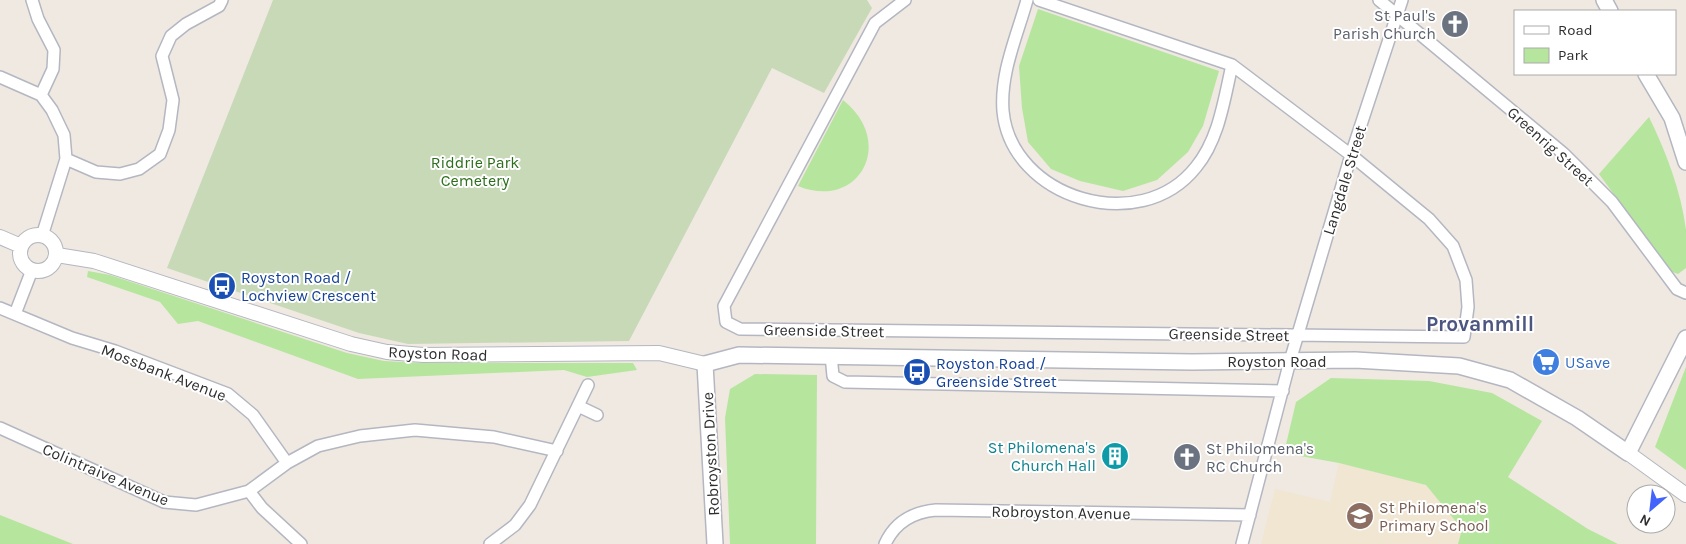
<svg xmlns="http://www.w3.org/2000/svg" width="1686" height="544" font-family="Karla,sans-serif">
	<rect width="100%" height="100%" fill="#efe9e1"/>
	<path fill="#f0e6d1" d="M1339,463L1426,485L1462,529L1458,544H1261L1275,489L1330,502Z"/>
	<path fill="#b6e59e" d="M1038,9L1219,71L1203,126L1188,152L1157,180L1123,191L1080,181L1051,169L1028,142L1022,108L1019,66Z
		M843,100C897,143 858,211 798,186Z
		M1649,117C1666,152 1681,191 1686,230C1686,242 1686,256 1686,268L1678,274L1670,271L1599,174Z
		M88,271L110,275L347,353L384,361L421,363H633L637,370L587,377L564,370L358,379L198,321L178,324L160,302L87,277Z
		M1686,367V470L1655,447Z
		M755,374L817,375L816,544H730L725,418L730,389Z
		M1331,378L1429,381L1492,393L1542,421L1508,477L1588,529L1618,544H1458L1462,529L1426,485L1339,463L1284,453L1296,402Z
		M0,515L73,544H0Z"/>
	<path fill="#c8d9b8" d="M273,0H867L872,8L824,93L772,68L629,341L408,344L359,333L167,268Z"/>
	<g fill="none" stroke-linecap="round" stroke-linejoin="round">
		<g stroke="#b4b7c1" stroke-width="14">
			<path id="minor" d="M32,0L38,19L54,50L53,69L41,95
				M905,0L875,23L724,306L726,322L740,329L1464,337L1468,307L1466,280L1453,246L1429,219L1351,155L1232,65L1039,0
				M1027,0C1017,36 1000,73 1003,111C1011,198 1140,238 1196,167C1219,139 1224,100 1232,65
				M1379,0L1564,154L1612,202L1677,289L1686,293
				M0,77L41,95L52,110L64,135L66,159L42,236
				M66,159L96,172L120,174L139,169L160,154L169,130L173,100L162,56L171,36L186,24L219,6L222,0
				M0,308L72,338L115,351L228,394L253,415L287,463
				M15,314L32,270
				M831,355L833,376L845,382L1283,391
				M578,406L597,415
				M0,428L164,502L196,505L249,491L287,463L318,446L360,436L415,430L494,437L557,451
				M249,491L262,508L301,544
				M490,544L515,525L530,505L588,385
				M885,544C895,522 913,512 936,510L1250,515
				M1242,544L1290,361L1351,155L1402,0"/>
		</g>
		<g stroke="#b4b7c1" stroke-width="16">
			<path id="tertiary" d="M20 253a18 18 0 1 1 36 0a18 18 0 1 1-36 0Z
				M0,237L21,246
				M57,255L94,261L351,344L387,352L423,355L659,353L705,364
				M1628,453L1686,495"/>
		</g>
		<g stroke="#b4b7c1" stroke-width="18">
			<path id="secondary" d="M1604,0L1610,11
				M1646,74L1672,118L1686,162
				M715,544L705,364L739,355L1192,362L1355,360L1459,366L1510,380L1577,418L1628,453L1686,338"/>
		</g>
		<use href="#minor" stroke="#fff" stroke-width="11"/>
		<use href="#tertiary" stroke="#fff" stroke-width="14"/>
		<use href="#secondary" stroke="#fff" stroke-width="15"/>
	</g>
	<defs>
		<g id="church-disc" transform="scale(1.4375)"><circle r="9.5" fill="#6b7280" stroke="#fff"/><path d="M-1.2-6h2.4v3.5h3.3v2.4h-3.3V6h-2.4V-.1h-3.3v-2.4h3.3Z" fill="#fff"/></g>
		<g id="bus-disc" transform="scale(1.4375)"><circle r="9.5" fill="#1a4fb4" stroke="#fff"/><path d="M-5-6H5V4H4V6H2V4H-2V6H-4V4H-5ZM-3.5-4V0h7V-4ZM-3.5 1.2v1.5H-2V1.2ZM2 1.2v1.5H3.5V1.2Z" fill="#fff"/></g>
		<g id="supermarket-disc" transform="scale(1.4375)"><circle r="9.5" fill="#3f7fe0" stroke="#fff"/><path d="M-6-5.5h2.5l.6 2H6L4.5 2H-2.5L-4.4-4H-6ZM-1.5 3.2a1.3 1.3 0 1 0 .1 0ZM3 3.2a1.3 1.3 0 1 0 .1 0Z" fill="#fff"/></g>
		<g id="building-disc" transform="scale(1.4375)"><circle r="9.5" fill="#0f9aa8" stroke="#fff"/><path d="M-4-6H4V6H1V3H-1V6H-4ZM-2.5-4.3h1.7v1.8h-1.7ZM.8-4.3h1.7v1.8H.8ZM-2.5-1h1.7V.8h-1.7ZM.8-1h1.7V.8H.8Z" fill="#fff"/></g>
		<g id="school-disc" transform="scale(1.4375)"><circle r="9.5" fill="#8d6e63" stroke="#fff"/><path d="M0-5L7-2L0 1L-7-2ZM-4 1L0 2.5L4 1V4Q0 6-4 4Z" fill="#fff"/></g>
	</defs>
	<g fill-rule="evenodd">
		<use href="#church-disc" x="1455" y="24"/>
		<use href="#bus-disc" x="222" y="286"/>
		<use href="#supermarket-disc" x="1546" y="362"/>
		<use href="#bus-disc" x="917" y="372"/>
		<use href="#building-disc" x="1115" y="456"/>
		<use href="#church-disc" x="1187" y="457"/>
		<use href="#school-disc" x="1360" y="516"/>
	</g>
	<g text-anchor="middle" stroke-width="4" stroke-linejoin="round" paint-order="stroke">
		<g font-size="16" fill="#5b616d" stroke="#fff" text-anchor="end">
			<text x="1436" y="21">St Paul's<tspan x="1436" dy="18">Parish Church</tspan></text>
			<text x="1206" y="454" text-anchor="start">St Philomena's<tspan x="1206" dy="18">RC Church</tspan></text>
		</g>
		<g font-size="16" fill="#2e2e2e" stroke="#fff">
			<text transform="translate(1551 146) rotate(42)" y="6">Greenrig Street</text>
			<text transform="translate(1344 180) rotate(-73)" y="6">Langdale Street</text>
			<text transform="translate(824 330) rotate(1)" y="6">Greenside Street</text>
			<text transform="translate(1229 334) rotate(1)" y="6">Greenside Street</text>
			<text transform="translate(438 353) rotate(2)" y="6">Royston Road</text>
			<text x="1277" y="367">Royston Road</text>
			<text transform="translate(164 372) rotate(21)" y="6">Mossbank Avenue</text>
			<text transform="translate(710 454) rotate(-93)" y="6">Robroyston Drive</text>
			<text transform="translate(106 474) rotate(23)" y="6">Colintraive Avenue</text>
			<text transform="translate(1061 512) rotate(1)" y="6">Robroyston Avenue</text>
		</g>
		<g font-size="16" fill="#2c6e1b" stroke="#fff">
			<text x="475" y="168">Riddrie Park<tspan x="475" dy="18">Cemetery</tspan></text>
		</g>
		<g font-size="16" fill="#164399" stroke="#fff" text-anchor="start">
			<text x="241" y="283">Royston Road /<tspan x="241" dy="18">Lochview Crescent</tspan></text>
			<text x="936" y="369">Royston Road /<tspan x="936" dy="18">Greenside Street</tspan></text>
		</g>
		<g font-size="16" fill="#366cbe" stroke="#fff" text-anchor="start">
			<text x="1565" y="368">USave</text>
		</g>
		<g font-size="16" fill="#0d838f" stroke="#fff" text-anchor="end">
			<text x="1096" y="453">St Philomena's<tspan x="1096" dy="18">Church Hall</tspan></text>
		</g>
		<g font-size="16" fill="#785e54" stroke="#fff" text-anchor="start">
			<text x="1379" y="513">St Philomena's<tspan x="1379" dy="18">Primary School</tspan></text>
		</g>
		<g font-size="21" font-weight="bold" fill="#4d5680" stroke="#fff">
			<text x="1480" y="331">Provanmill</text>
		</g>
	</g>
	<rect x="1514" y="10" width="162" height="65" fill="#ffffff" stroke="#ababab"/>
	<rect x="1524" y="26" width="25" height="8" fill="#ffffff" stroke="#ababab"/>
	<text x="1558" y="35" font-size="15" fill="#2e2e2e">Road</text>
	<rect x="1524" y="48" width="25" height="15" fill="#b6e59e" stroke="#ababab"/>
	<text x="1558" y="60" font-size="15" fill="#2e2e2e">Park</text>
	<g transform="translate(1651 509) rotate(208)"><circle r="24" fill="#ffffff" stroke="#ababab"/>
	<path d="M0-4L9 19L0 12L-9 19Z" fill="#4264fb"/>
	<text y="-8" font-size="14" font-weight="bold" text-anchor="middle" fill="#2e2e2e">N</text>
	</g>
</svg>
